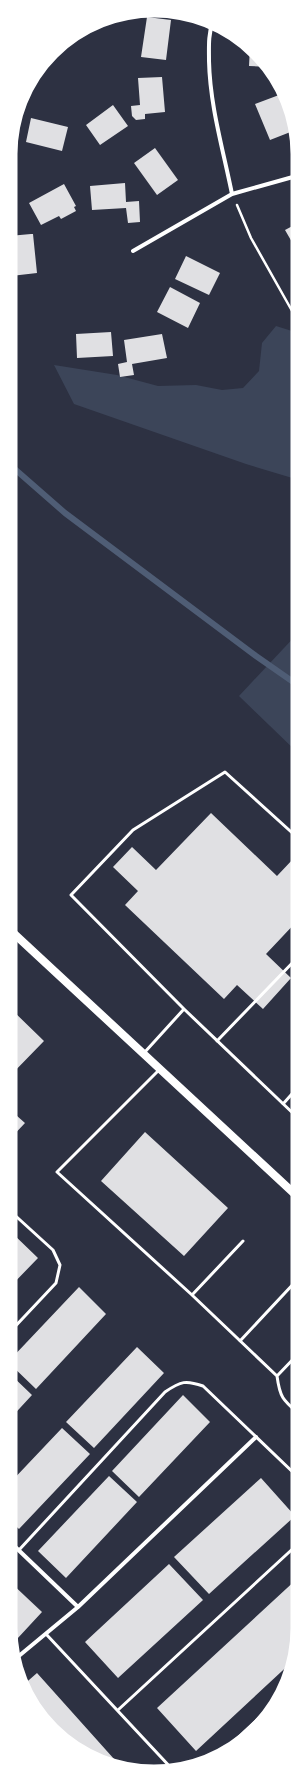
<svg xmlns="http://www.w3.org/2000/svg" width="308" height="1782" font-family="'DM Sans',sans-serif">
	<rect width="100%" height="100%" fill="#2d3142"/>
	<path fill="#3c4559" d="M276,326L292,331L295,370L300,373L299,480L246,464L74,404L54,365L117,375L158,386L196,385L222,390L243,388L259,371L262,343Z
		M299,632V754L239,696Z"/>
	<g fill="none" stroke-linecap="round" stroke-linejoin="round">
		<path stroke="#4f5d75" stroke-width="6" d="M9,464L65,513L256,656L299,686"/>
	</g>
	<path fill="#e0e0e3" d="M147,17L171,20L166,60L141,57Z
		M245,42L257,51L269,67L249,66L250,47H244Z
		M162,77L165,112L145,114V119L136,120L132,116L131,106L140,105L138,78Z
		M279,95L293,131L270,140L255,104Z
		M113,105L128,126L100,145L86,125Z
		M31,118L68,127L62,151L26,142Z
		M155,148L178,180L157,195L134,163Z
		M125,183L126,202L139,201L140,222L128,223L126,208L92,210L90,186Z
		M64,184L76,206L74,207L76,211L61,219L59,216L41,225L29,203Z
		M300,222V256L285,230Z
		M31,234H33L37,273L11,276L9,236Z
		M186,256L220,273L209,295L175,279Z
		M170,287L200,303L188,328L157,312Z
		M111,332L113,356L77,358L76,334Z
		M162,334L167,358L132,364L134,375L120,377L118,364L127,362L124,340Z
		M211,813L277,876L294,858L299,863V919L266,954L291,978L263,1009L237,985L224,999L125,905L138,891L113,867L132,847L156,870Z
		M9,1007L44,1041L8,1078Z
		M8,1108L25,1123L8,1141Z
		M145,1132L228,1208L184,1256L101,1181Z
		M10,1231L38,1258L8,1289V1233Z
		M79,1287L106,1314L36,1389L8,1362Z
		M137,1347L164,1373L94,1448L66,1422Z
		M8,1372L32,1395L8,1421Z
		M183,1395L210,1422L139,1497L112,1471Z
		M62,1428L90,1454L19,1529L8,1519V1485Z
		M109,1476L137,1502L66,1578L38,1551Z
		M261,1478L295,1516L209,1594L174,1557Z
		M169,1564L203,1600L118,1678L85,1642Z
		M299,1577V1647L295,1659L196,1751L157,1708Z
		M8,1580L42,1612L17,1639L9,1631L8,1628Z
		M37,1673L123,1769L98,1763L51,1731L21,1687Z"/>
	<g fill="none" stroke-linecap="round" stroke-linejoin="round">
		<path stroke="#fff" stroke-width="2.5" d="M237,205L251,238L300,325
			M216,1758L283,1695"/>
		<path stroke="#fff" stroke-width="3" d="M184,1009L71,895L133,830L225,772L299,839
			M217,1041L299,956
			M144,1053L184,1009L299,1119
			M159,1070L57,1172L192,1295L277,1376
			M283,1104L299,1086
			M192,1295L243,1241
			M8,1334L56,1283L60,1265L53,1250L8,1209
			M240,1341L297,1280
			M299,1414C283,1400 280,1398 277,1376L299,1353
			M19,1550L165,1392C181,1381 186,1380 203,1386L299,1478
			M46,1634L173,1770
			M118,1710L299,1543"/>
		<path stroke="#fff" stroke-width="4" d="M213,21C208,35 209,47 209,61C210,106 223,149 232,194
			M133,251L232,194L300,175
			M8,1540L78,1607
			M14,1660L78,1607L256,1437"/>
		<path stroke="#fff" stroke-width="8" d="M9,929L299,1198"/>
	</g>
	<path d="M0 0H308V1782H0ZM154 15H154A139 139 0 0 1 293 154V1628A139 139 0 0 1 154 1767H154A139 139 0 0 1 15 1628V154A139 139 0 0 1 154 15Z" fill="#fff" fill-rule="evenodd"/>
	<path fill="none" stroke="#fff" stroke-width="5" d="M154 15H154A139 139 0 0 1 293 154V1628A139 139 0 0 1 154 1767H154A139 139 0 0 1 15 1628V154A139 139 0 0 1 154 15Z"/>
</svg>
